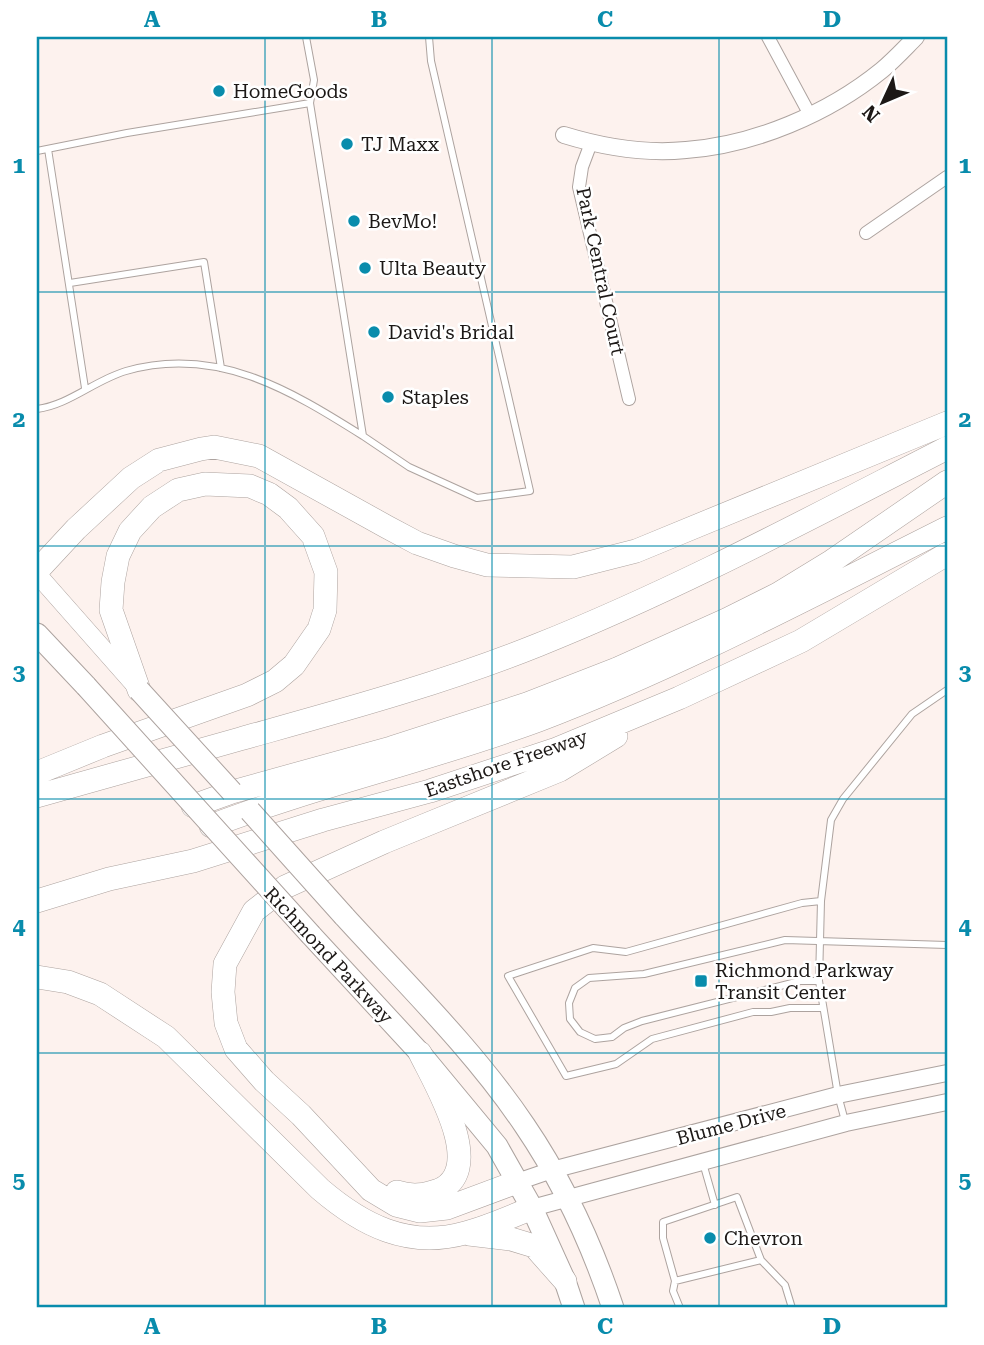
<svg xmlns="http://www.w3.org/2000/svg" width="984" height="1345" font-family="'Roboto Serif',serif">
	<rect width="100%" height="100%" fill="#fdf2ee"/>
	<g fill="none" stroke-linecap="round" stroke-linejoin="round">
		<g stroke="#ada39f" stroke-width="8">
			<path id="service" d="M310,103L363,436L409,467L477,498L530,491L431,61L429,37
				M48,149L85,388
				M37,151L127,133L310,103L314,80L306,37
				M70,283L204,262L221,368
				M37,409C69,405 95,380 126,371C216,345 290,390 363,436
				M821,901L802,903L626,952L593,948L508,976L566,1076L616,1064L652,1039L753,1012H771L790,1008H822
				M819,981H800L642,1021L624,1028L612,1037L595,1039L580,1032L570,1019L569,1003L575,988L589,978L644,974L785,940L947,945
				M845,1121L838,1095L819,981L821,901L831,820L843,799L912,714L947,690
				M703,1163L715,1205
				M761,1260L675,1281L663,1238V1222L737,1197L761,1260L785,1285L792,1308
				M675,1281L673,1291L680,1308"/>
		</g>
		<g stroke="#ada39f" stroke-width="14">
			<path id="minor" d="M768,37L810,115
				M591,143L582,167L579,187L629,399
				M866,233L947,177"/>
		</g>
		<g stroke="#ada39f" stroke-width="18">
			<path id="tertiary" d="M564,135C603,147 645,154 686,150C754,145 828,114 882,70C894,60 905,48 916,37
				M517,1182L552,1170L838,1095L947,1073
				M532,1208L846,1123L947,1102"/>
		</g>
		<g stroke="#ada39f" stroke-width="19">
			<path id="secondary" d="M37,574L134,684"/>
		</g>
		<g stroke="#ada39f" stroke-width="23">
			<path id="trunk" d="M37,634L86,686
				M344,916C406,984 474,1050 525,1126C563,1182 592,1245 613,1308
				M311,935L420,1053L497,1146L532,1208L565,1281L574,1308"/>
		</g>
		<g stroke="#ada39f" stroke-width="24">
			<path id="motorway" d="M37,571L76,529L131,478L159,460L201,449L214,447L259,456L387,527L417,543L454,556L487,565L573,567L636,551L947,423
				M37,773L103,746L247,695L275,681L294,665L319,629L325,610L326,572L313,536L288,508L269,494L250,486L205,484L178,490L152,507L130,531L118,556L113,582L111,610L139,690
				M37,796C105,777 172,758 240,739C340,711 441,684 538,645C678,589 812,517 947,448
				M193,806L232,792L391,748L527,704L617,669L726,620L778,594L832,561L947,482
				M211,826C318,785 431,760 539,720C680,666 813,595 947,528
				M37,901L109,879L193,861L323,820L430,791L554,750L679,698L801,641L947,554
				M37,977L68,982L100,994L166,1037L320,1189C362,1225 408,1249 465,1233C488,1227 510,1217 532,1208
				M517,1182L447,1208L420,1211L396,1205L371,1190L301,1115L264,1081L236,1049L226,1023L223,992L225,964L254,911L285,887L384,842L560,770L616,736
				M397,1192C413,1197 425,1195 439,1190C488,1170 434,1082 420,1053
				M469,1234L511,1239L534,1246L565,1281"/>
		</g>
		<use href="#service" stroke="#fff" stroke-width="6"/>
		<use href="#minor" stroke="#fff" stroke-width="12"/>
		<use href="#tertiary" stroke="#fff" stroke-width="16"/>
		<use href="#secondary" stroke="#fff" stroke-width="18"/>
		<use href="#trunk" stroke="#fff" stroke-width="21"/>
		<use href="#motorway" stroke="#fff" stroke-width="23"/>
		<g stroke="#ada39f" stroke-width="23" stroke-linecap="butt">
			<path id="trunk-bridge" d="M86,686L311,935
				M139,690L232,792
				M250,811L344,916"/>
		</g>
		<use href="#trunk-bridge" stroke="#fff" stroke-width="21"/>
	</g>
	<path fill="none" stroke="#098cac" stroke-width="2" stroke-opacity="0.55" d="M265,37V1308M492,37V1308M719,37V1308M37,292H947M37,546H947M37,799H947M37,1053H947"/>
	<g fill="#098cac" stroke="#fff" stroke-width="2.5">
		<circle cx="219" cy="91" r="7"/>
		<circle cx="347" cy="144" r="7"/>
		<circle cx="354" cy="221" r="7"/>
		<circle cx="365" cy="268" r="7"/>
		<circle cx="374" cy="332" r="7"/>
		<circle cx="388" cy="397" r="7"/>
		<rect x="694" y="974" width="14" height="14" rx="3.5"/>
		<circle cx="710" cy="1238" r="7"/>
	</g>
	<g text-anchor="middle" stroke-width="5" stroke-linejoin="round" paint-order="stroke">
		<g font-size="19" fill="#1c1816" stroke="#fff" text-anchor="start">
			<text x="233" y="98">HomeGoods</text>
			<text x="361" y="151">TJ Maxx</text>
			<text x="368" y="228">BevMo!</text>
			<text x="379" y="275">Ulta Beauty</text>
			<text x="388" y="339">David's Bridal</text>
			<text x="402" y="404">Staples</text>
			<text x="715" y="977">Richmond Parkway<tspan x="715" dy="22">Transit Center</tspan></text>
			<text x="724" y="1245">Chevron</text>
		</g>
		<g font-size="19" fill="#1c1816" stroke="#fff">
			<text transform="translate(601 271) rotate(78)" y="7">Park Central Court</text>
			<text transform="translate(506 763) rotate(-19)" y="7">Eastshore Freeway</text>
			<text transform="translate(329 955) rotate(47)" y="7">Richmond Parkway</text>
			<text transform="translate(731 1124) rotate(-15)" y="7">Blume Drive</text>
		</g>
	</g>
	<rect width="984" height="1345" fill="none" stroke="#ffffff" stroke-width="77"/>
	<g transform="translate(883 102) rotate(226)" stroke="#ffffff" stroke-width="5" paint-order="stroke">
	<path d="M0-5L12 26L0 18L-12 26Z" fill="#1c1816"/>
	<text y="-10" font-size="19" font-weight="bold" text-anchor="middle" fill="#1c1816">N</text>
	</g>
	<rect x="38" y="38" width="908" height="1268" fill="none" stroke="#098cac" stroke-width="2.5"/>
	<g font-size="23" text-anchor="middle" font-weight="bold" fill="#098cac">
		<text x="152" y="27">A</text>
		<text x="379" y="27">B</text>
		<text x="605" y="27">C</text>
		<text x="832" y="27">D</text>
		<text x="19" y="173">1</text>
		<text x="965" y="173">1</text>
		<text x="19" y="427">2</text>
		<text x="965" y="427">2</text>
		<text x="19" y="680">3</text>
		<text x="965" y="680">3</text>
		<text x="19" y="934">4</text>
		<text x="965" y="934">4</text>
		<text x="19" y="1188">5</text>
		<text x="965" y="1188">5</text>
		<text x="152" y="1334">A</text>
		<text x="379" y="1334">B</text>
		<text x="605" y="1334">C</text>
		<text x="832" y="1334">D</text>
	</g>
</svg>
